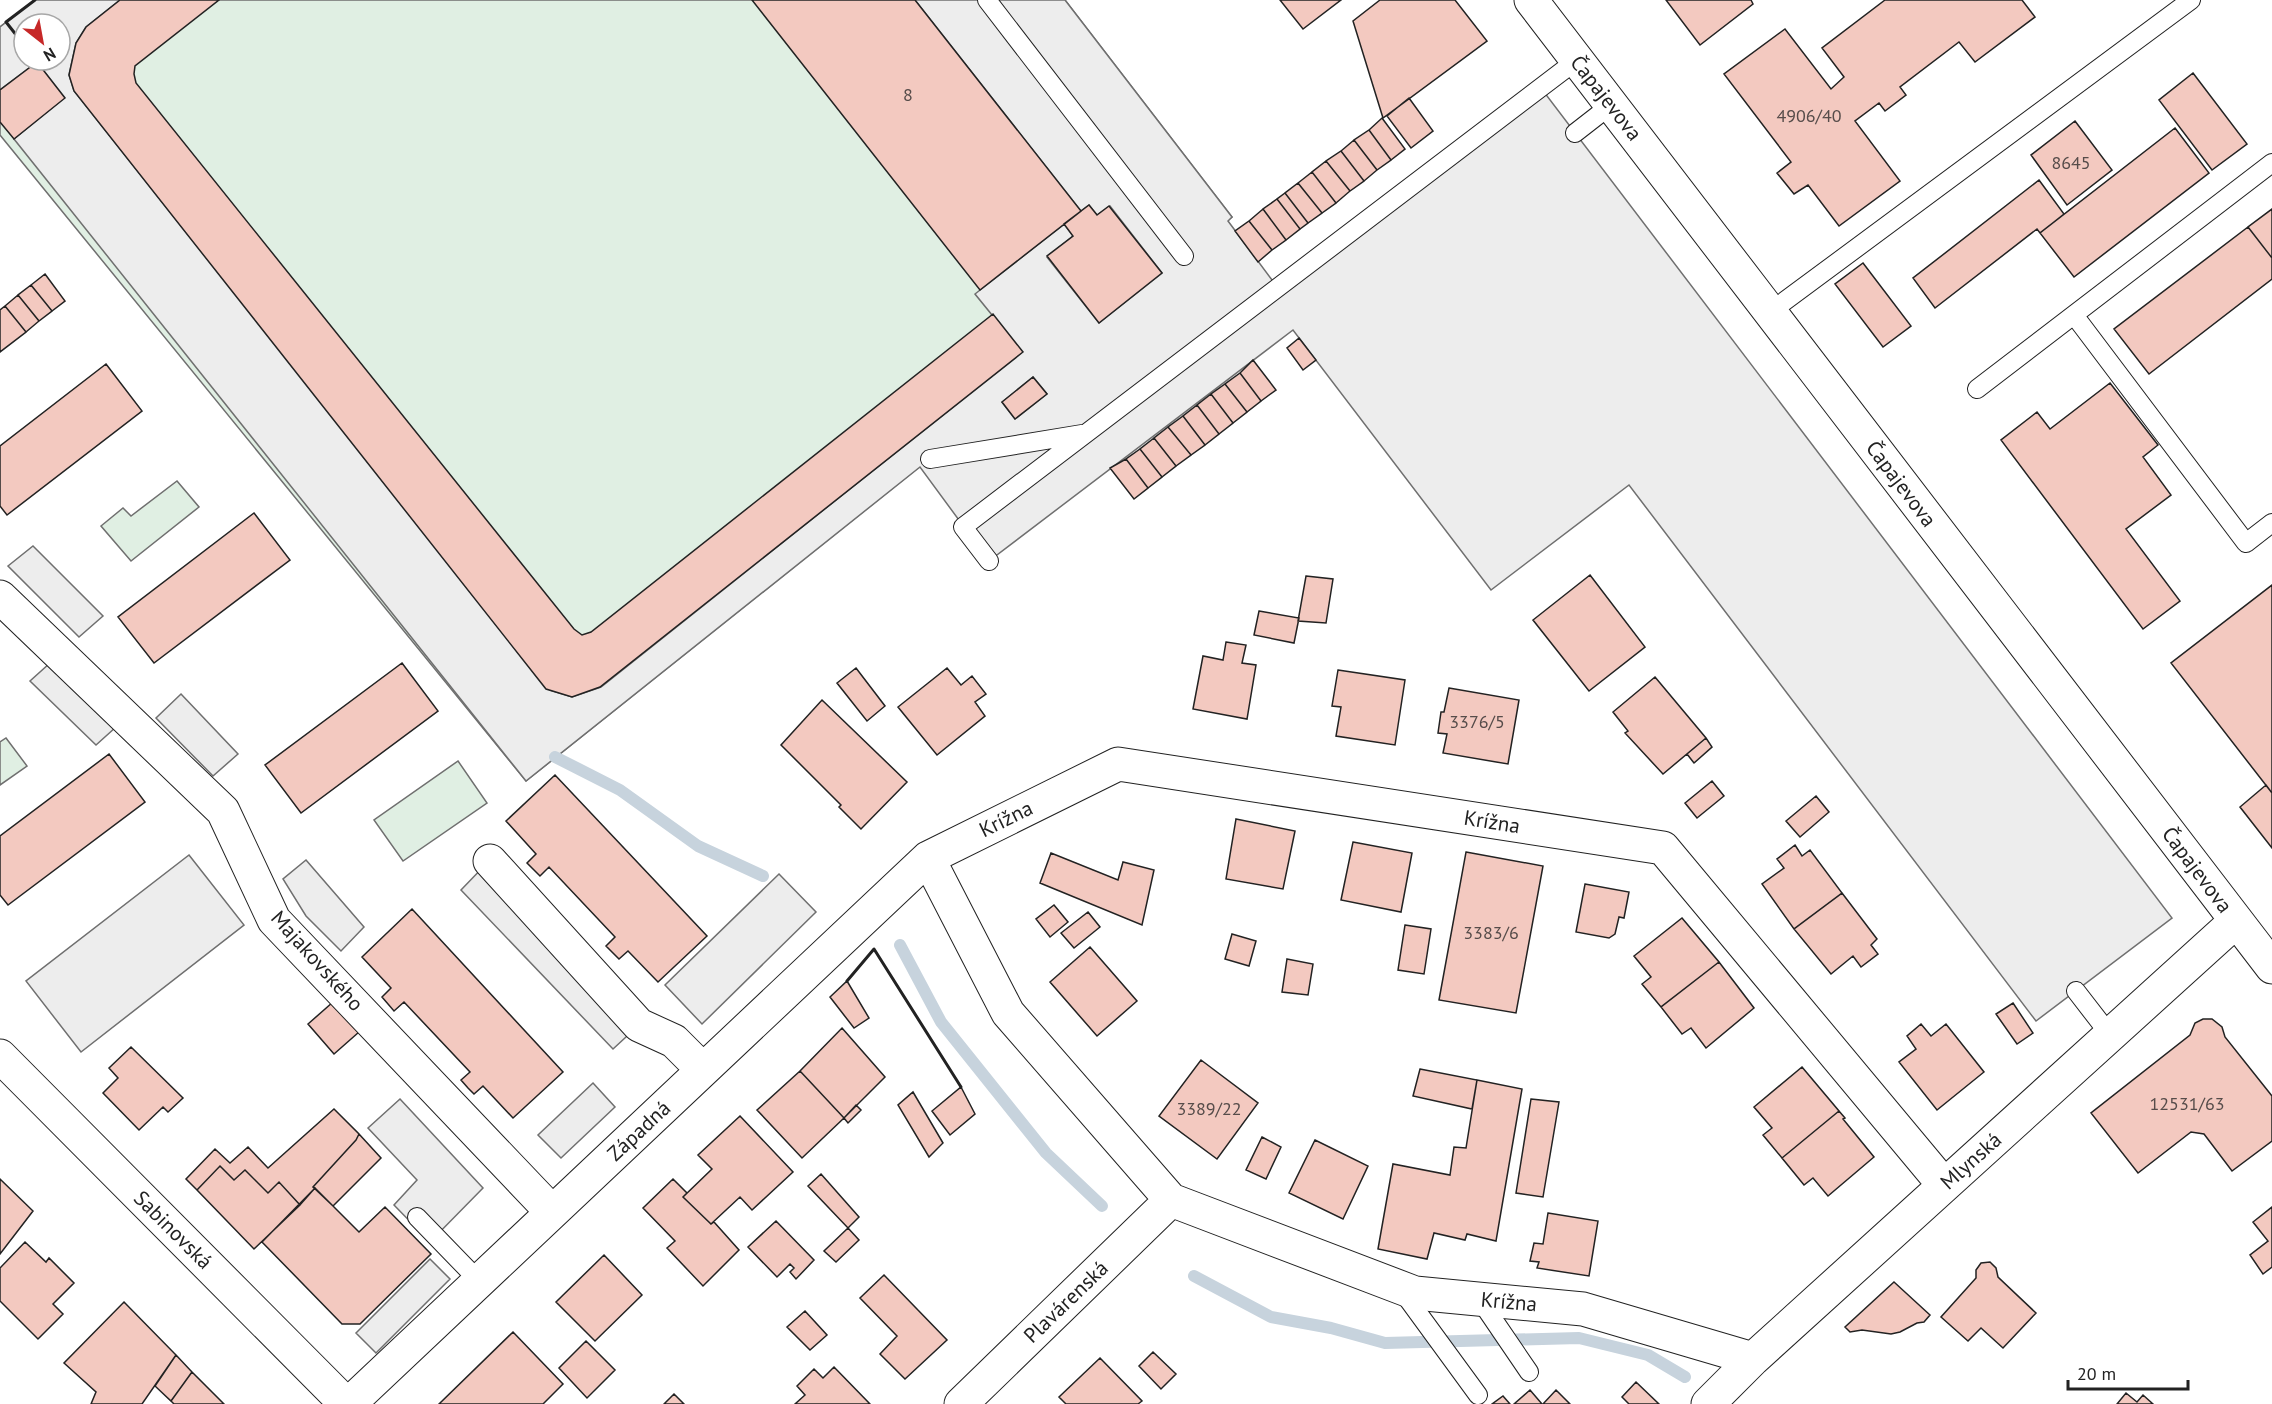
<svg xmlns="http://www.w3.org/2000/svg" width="2272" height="1404" font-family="'PT Sans',sans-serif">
	<rect width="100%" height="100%" fill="#fff"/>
	<path fill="#e0efe3" stroke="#6f6f6f" stroke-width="1.5" fill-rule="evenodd" d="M35,0H1065L1232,217L526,781L0,135V27ZM24,24H60V60H24Z
		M177,481L199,507L131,561L101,526L123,508L131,516Z
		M6,738L27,766L0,785V742Z
		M458,761L487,803L403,861L374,820Z"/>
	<path fill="#ededed" stroke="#6f6f6f" stroke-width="1.5" fill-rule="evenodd" d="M35,0H120L86,27L76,43L69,75L74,91L550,690L572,697L601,687L1022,352L975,294L1064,224L1073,236L1047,257L1099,323L1162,273L1110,206L1097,215L1089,205L1081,211L915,0H1065L1232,217L1228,221L1278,288L1541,88L2172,918L2036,1021L1629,485L1491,590L1293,330L989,561L920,467L526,781L14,139L64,98L37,62L0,90V27ZM24,24H60V60H24ZM1033,377L1047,394L1015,419L1002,402Z
		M33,546L103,616L79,637L8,566Z
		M60,654L126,718L96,745L30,681Z
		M181,694L238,754L213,776L156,718Z
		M189,855L244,925L81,1052L26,981Z
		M306,860L364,927L341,951L306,916L283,879Z
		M486,864L639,1025L613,1049L461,890Z
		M779,874L816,912L702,1024L665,985Z
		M593,1083L615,1107L561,1158L538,1135Z
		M400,1099L483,1188L430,1242L394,1205L417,1180L368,1128Z
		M430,1259L450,1279L376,1353L356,1333Z"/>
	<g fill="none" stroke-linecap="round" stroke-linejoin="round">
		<path stroke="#c7d3dd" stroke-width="12" d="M555,757L620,790L698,846L763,876
			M900,945L941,1022L1046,1153L1102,1206
			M1194,1276L1271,1317L1331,1328L1385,1343L1579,1338L1648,1355L1685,1377"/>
	</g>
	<path fill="#f3c9c0" stroke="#222" stroke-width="1.5" d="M120,0H219L135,66L134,74L136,83L574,629L582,635L591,632L993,314L1023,352L600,687L572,697L546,689L74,91L69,75L76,43L86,27Z
		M752,0H915L1081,211L980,290Z
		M1280,0H1341L1303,29Z
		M1380,0H1455L1487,41L1383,118L1353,21Z
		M1666,0H1751L1753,4L1700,45Z
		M1885,0H2022L2035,17L1975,62L1959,42L1900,87L1906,95L1885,111L1879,103L1855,121L1900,181L1839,226L1808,185L1794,194L1777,173L1791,162L1724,74L1785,29L1831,89L1844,77L1822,48Z
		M37,62L65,98L14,139L0,122V90Z
		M2193,73L2247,144L2212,170L2159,100Z
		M1409,98L1433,131L1411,148L1387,116Z
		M1382,118L1405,149L1391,160L1369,130Z
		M2075,121L2112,170L2067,205L2031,155Z
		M2175,128L2209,173L2074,277L2040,233Z
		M1369,130L1391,160L1377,170L1354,140Z
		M1354,140L1377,170L1364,181L1341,151Z
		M1341,151L1364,181L1350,191L1326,161Z
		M1326,161L1350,191L1336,203L1312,172Z
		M1312,172L1336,203L1322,213L1298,183Z
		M2039,180L2064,214L2040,233L2037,229L1935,308L1913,278Z
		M1298,183L1322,213L1308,223L1285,193Z
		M1285,193L1308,223L1300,229L1277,199Z
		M1277,199L1300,229L1286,240L1263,209Z
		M1089,205L1097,215L1109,206L1162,273L1099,323L1047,256L1073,236L1064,224Z
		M1263,209L1286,240L1272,250L1249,221Z
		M2272,209V258L2248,227Z
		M1249,221L1272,250L1258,262L1235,231Z
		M2248,227L2272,258V279L2149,374L2114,329Z
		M1863,263L1911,326L1883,347L1835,284Z
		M45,274L65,301L52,311L31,285Z
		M31,285L52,311L39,321L18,295Z
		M18,295L39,321L26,332L5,306Z
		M5,306L26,332L0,352V310Z
		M1299,338L1316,360L1303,370L1287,348Z
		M1253,360L1276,390L1261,401L1240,373Z
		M106,364L142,411L7,515L0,506V446Z
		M1240,373L1261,401L1247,412L1225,384Z
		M1033,377L1047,394L1015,419L1002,402Z
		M2110,383L2158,445L2143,457L2171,495L2126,529L2180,601L2143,629L2001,440L2037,412L2050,429Z
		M1225,384L1247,412L1233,423L1211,394Z
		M1211,394L1233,423L1219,434L1197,405Z
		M1197,405L1219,434L1205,445L1183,416Z
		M1183,416L1205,445L1191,455L1168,427Z
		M1168,427L1191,455L1176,466L1154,438Z
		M1154,438L1176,466L1162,477L1140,449Z
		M1140,449L1162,477L1148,488L1126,459Z
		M1126,459L1148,488L1134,499L1110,468Z
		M254,513L290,560L154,663L118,617Z
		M1590,575L1645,647L1589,691L1533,620Z
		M1306,576L1333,579L1326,623L1298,621Z
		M2272,585V793L2171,663Z
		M1259,611L1299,618L1294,643L1254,635Z
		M1226,642L1246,645L1242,663L1256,665L1247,719L1193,709L1203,656L1223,660Z
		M402,663L438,711L301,813L265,765Z
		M856,668L885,706L867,721L837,683Z
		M947,668L961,685L972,676L986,694L975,702L985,716L937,755L898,707Z
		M1338,670L1405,680L1395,745L1336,736L1341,707L1332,706Z
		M1655,677L1706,738L1663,774L1625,733L1628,731L1613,712Z
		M1449,688L1519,700L1508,764L1443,753L1447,734L1438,733L1441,712H1444Z
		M822,700L907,782L861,829L839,807L841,805L781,745Z
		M1706,738L1712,747L1694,763L1687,754Z
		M109,754L145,802L8,905L0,895V836Z
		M555,775L707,936L658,982L628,951L619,959L606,946L615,937L549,867L540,876L527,863L536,854L506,821Z
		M1712,781L1724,796L1697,818L1685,803Z
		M2266,785L2272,793V848L2240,807Z
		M1816,796L1829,812L1800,837L1786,821Z
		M1236,819L1295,831L1283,889L1226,879Z
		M1353,842L1412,853L1401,912L1341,900Z
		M1795,845L1802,856L1810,850L1842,893L1794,929L1762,884L1784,868L1777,859Z
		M1466,852L1543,866L1516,1013L1439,1000Z
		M1051,853L1118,880L1123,862L1154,870L1142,925L1040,883Z
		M1585,884L1629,892L1624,918L1619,917L1615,934L1609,938L1576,932Z
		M1842,893L1877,939L1871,945L1878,954L1861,967L1853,956L1831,974L1794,929Z
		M1054,905L1068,922L1050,937L1036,919Z
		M412,909L563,1072L513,1118L483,1086L474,1094L468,1088L461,1080L470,1072L404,1002L394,1011L382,997L391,988L362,957Z
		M1088,912L1100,927L1074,948L1061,933Z
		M1682,918L1719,962L1661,1007L1642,984L1651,977L1634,956Z
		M1405,925L1431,929L1424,974L1398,970Z
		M1232,934L1256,941L1249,966L1225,959Z
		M1090,947L1137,1001L1097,1036L1050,982Z
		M1287,959L1313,964L1308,995L1282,992Z
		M1719,962L1754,1008L1706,1048L1691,1028L1682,1034L1661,1007Z
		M847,981L869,1018L854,1028L830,997Z
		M333,1002L359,1032L334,1054L308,1024Z
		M2013,1003L2033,1033L2017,1044L1996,1014Z
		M2203,1019H2212L2222,1027L2225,1037L2272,1096V1141L2232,1171L2204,1134L2191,1132L2138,1173L2091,1113L2190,1035L2195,1023Z
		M1921,1024L1931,1036L1946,1024L1984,1072L1937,1110L1899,1062L1916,1049L1907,1036Z
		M842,1028L885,1077L844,1118L800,1071Z
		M131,1047L183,1098L168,1112L163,1107L139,1130L103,1093L118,1078L109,1068Z
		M1201,1060L1258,1103L1217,1159L1159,1116Z
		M1802,1067L1839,1111L1782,1158L1763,1135L1772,1128L1754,1107Z
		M1420,1069L1477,1080L1472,1109L1413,1096Z
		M800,1071L844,1118L802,1158L757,1110Z
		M1477,1080L1522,1089L1496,1241L1467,1234L1465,1240L1434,1233L1427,1259L1378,1249L1393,1164L1450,1175L1454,1147L1466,1148Z
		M961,1087L975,1114L950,1135L932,1111Z
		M913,1092L943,1143L929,1157L898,1105Z
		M1531,1099L1559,1102L1543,1197L1516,1193Z
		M856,1105L861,1110L848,1123L844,1118Z
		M334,1109L359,1134L356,1140L313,1187L315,1188L300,1205L279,1182L268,1193L245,1170L234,1180L220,1166L197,1190L186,1179L215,1149L230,1163L248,1147L268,1168Z
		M1839,1111L1845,1118L1843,1119L1874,1157L1828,1196L1813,1178L1804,1185L1782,1158Z
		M740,1116L793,1172L752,1210L740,1197L711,1224L683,1197L712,1169L698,1155Z
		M359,1134L381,1158L333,1206L313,1187L356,1140Z
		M1262,1137L1281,1147L1266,1179L1246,1170Z
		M1315,1140L1368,1166L1343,1219L1289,1193Z
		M220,1166L234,1180L245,1170L268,1193L279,1182L300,1205L254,1249L197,1190Z
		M821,1174L859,1217L848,1228L808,1186Z
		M0,1179L33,1211L0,1254Z
		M673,1179L687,1193L683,1197L711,1224L714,1222L739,1250L703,1286L667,1248L675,1241L643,1208Z
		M315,1188L359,1232L385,1207L431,1254L360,1324H342L262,1242Z
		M2272,1207V1267L2263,1274L2250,1255L2268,1241L2253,1222Z
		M1548,1213L1598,1221L1589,1276L1537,1268L1539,1262L1530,1261L1534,1243L1543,1244Z
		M776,1221L814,1260L796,1279L790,1272L794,1268L790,1264L777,1277L748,1247Z
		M848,1228L859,1240L836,1262L824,1251Z
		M25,1242L46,1262L49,1258L74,1283L53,1304L63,1314L38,1339L0,1301V1268Z
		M604,1255L642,1295L595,1341L556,1302Z
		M1990,1262L1996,1268L1998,1277L2036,1313L2003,1348L1981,1328L1968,1341L1941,1317L1976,1278V1270L1981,1263Z
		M884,1275L947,1340L905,1379L880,1354L897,1336L860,1298Z
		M1894,1282L1930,1315L1924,1322L1917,1323L1900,1332L1891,1334L1862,1330L1850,1332L1845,1327Z
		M124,1302L176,1355L142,1404H91L96,1392L64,1363Z
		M805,1311L827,1335L810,1350L787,1327Z
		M513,1332L563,1384L543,1404H439Z
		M586,1341L615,1370L587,1398L559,1368Z
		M1153,1352L1176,1374L1161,1389L1139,1366Z
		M176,1355L192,1372L171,1401L155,1386Z
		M1100,1358L1142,1401L1138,1404H1066L1059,1397Z
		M834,1367L870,1404H795L805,1395L797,1386L814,1369L823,1378Z
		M192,1372L224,1404H174L171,1401Z
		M1636,1382L1659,1404H1629L1622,1397Z
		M1530,1390L1542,1404H1514Z
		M1556,1390L1570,1404H1543Z
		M2126,1393L2137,1402L2143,1395L2153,1404H2117Z
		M674,1394L684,1404H664Z
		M1503,1396L1510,1404H1492Z"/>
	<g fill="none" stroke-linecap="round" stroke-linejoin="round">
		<g stroke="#222" stroke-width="20">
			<path id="service" d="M987,0L1184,256
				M1575,133L1611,105
				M1770,312L2191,0
				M2074,315L2246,543L2272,523
				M1977,389L2272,163
				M930,459L1082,434
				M989,561L963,527L1577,60
				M2076,991L2110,1035
				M417,1217L479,1281
				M1402,1291L1478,1395
				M1480,1300L1529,1372"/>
		</g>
		<g stroke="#222" stroke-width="35">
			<path id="minor" d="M1531,0L2272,967
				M0,597L223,811L274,920L552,1212
				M928,858L1008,1013L1171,1200L1415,1293L1583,1309L1753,1359
				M490,861L639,1025L674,1041L703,1070
				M349,1404L928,858L1118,764L1663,848L1944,1185
				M961,1404L1171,1200
				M1708,1404L1753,1359L2236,921"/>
		</g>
		<g stroke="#222" stroke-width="35">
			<path id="primary" d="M0,1056L346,1404"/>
		</g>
		<use href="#service" stroke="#fff" stroke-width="18"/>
		<use href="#minor" stroke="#fff" stroke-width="33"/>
		<use href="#primary" stroke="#fff" stroke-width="33"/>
		<path stroke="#222" stroke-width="3" d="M24,45L6,22L35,0
			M847,981L874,949L961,1087"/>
	</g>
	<g text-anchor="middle" stroke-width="4.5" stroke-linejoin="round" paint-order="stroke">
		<g font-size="18" fill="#564c4a">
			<text x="908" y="101">8</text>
			<text x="1809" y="122">4906/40</text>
			<text x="2071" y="169">8645</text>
			<text x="1477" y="728">3376/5</text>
			<text x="1491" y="939">3383/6</text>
			<text x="2187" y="1110">12531/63</text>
			<text x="1209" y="1115">3389/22</text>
		</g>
		<g font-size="21" fill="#222" stroke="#fff">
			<text transform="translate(1606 98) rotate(52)" y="7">Čapajevova</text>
			<text transform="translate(1901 484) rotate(53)" y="7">Čapajevova</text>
			<text transform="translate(1006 819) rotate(-26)" y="7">Krížna</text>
			<text transform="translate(1492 822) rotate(9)" y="7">Krížna</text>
			<text transform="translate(2197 870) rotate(53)" y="7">Čapajevova</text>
			<text transform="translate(317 961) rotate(48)" y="7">Majakovského</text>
			<text transform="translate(639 1131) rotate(-43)" y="7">Západná</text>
			<text transform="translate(1971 1161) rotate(-42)" y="7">Mlynská</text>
			<text transform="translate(173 1230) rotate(45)" y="7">Sabinovská</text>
			<text transform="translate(1066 1302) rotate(-44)" y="7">Plavárenská</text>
			<text transform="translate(1509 1302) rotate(5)" y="7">Krížna</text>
		</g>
	</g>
	<g transform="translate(42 42) rotate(149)"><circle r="28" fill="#ffffff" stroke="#a7a7a7" stroke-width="1.5"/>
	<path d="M0-4.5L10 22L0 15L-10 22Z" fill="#c62828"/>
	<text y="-9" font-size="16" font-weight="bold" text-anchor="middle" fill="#222222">N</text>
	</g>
	<path d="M2068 1380v9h120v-9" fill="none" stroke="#222222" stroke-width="3"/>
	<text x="2077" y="1380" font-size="18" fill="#222222" stroke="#ffffff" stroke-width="4.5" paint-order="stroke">20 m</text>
</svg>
